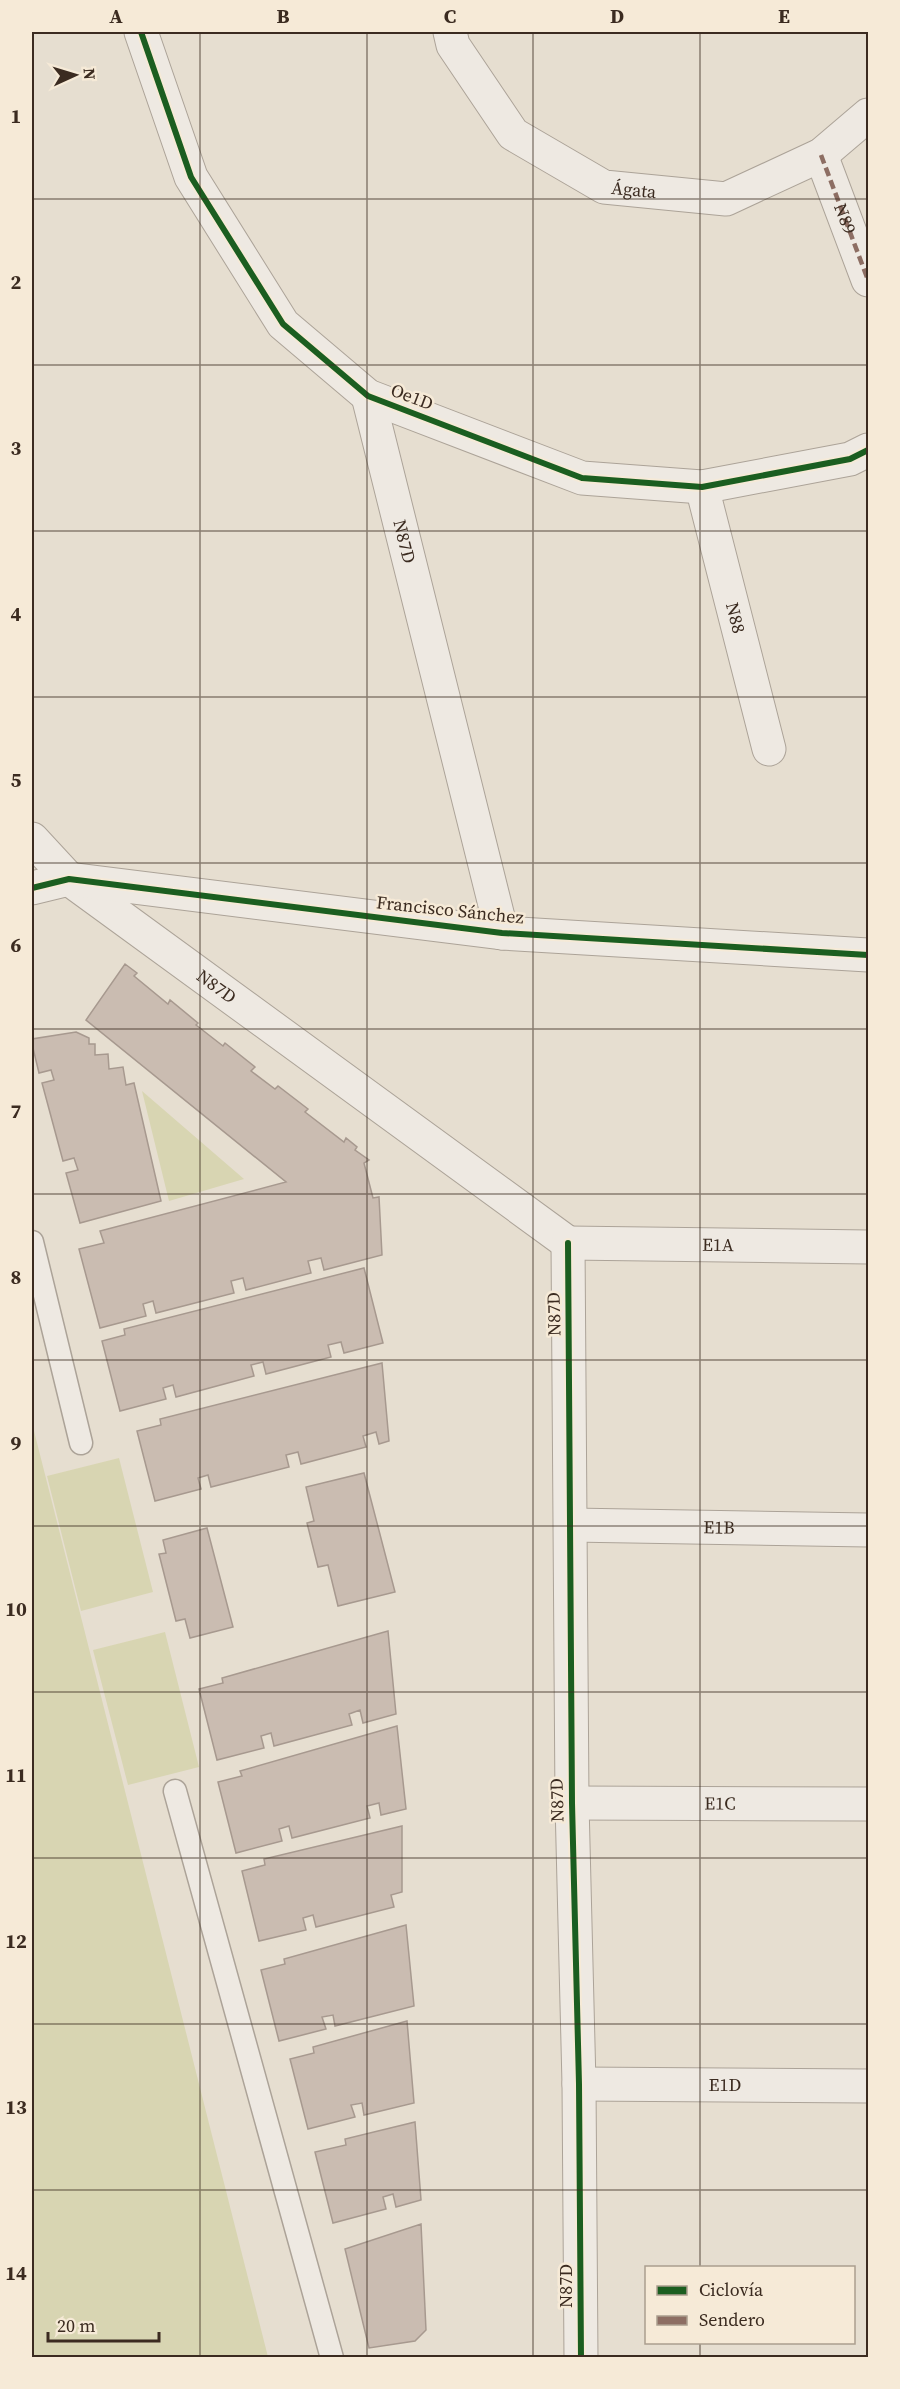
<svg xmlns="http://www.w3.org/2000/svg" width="900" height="2389" font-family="'Source Serif 4',serif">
	<rect width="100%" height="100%" fill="#e6ded0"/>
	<path fill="#d8d5b2" d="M142,1091L244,1179L169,1201Z
		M32,1423L268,2357H32Z
		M119,1458L153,1592L81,1611L47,1476Z
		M165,1632L199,1767L128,1785L93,1650Z"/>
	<path fill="#cabcb1" stroke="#a7998f" stroke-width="1.5" d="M125,964L137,973L134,976L168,1004L170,1000L198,1023L196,1025L223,1046L225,1043L255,1067L251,1071L275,1089L278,1086L308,1109L305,1112L344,1142L346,1138L357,1147L355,1150L369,1160L364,1163L373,1198L379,1197L382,1255L324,1270L321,1258L308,1261L311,1273L246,1290L243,1278L231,1281L234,1293L156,1313L153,1301L143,1304L146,1316L100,1328L79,1249L104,1243L100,1231L286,1182L86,1020Z
		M76,1032L89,1038V1044H95V1055L108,1054L109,1069L123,1067L126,1085L134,1083L161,1201L80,1223L66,1173L78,1170L74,1158L63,1161L42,1083L54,1080L51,1070L39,1073L32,1044V1039Z
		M364,1268L383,1343L344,1353L341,1342L328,1345L331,1357L266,1374L263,1362L251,1365L254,1376L176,1397L173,1385L163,1388L166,1399L120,1411L102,1341L125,1335L124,1329Z
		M382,1363L389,1441L379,1444L376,1432L363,1436L366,1447L301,1464L298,1452L286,1455L289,1467L211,1487L208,1475L198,1478L201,1489L155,1501L137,1431L161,1425L160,1419Z
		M364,1473L395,1592L338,1606L328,1565L318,1567L307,1523L314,1521L306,1487Z
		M207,1528L233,1627L190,1638L185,1619L176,1621L159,1554L166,1553L163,1540Z
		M388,1631L396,1714L363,1723L360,1710L349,1714L352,1725L274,1746L271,1733L261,1736L264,1748L217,1760L199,1689L223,1683L222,1678Z
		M397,1726L406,1809L381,1815L379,1803L367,1806L370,1818L292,1838L289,1826L279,1829L282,1841L236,1853L218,1782L242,1776L240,1771Z
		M402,1826V1892L391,1895L394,1907L316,1927L313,1915L303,1918L306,1930L259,1941L242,1871L265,1865L264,1859Z
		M406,1925L414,2006L335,2026L333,2015L322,2017L326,2029L279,2041L261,1970L285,1964L284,1959Z
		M407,2021L414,2103L364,2115L362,2103L351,2105L355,2117L308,2129L290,2059L314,2053L313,2047Z
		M415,2122L421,2200L396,2207L393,2194L383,2197L386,2209L333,2223L315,2152L346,2145L345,2139Z
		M421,2224L426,2330L415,2341L369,2348L345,2249Z"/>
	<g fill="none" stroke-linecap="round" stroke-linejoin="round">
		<g stroke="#aca398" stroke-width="25">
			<path id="lane" d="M32,1242L81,1443
				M175,1791L332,2358"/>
		</g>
		<g stroke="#aca398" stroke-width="35">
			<g id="street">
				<path d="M141,32L191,177L283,324L368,396L582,478L702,487L850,459L868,450"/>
				<path id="s1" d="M450,32L453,45L513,134L604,187L726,199L821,155L868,115"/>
				<path d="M821,155L868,280"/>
				<path id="s2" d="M368,396L502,933"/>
				<path id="s3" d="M702,487L769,749"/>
				<path id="s4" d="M32,839L69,879L568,1243"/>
				<path d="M32,888L69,879L502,933L868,955"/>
				<path d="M568,1243L572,1803L579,2084L581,2358"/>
				<path id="s5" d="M568,1243L868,1247"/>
				<path id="s6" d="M571,1525L868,1530"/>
				<path id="s7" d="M572,1803L868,1804"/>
				<path id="s8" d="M579,2084L868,2086"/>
			</g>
		</g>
		<use href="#lane" stroke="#eee9e2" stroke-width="22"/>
		<use href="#street" stroke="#eee9e2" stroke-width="33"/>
		<path stroke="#8d6e63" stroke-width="4.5" stroke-dasharray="9 4.5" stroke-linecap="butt" id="s9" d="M821,155L868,280"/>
		<g stroke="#f6ead7" stroke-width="10">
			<path id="cycleway" d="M141,32L191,177L283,324L368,396L582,478L702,487L850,459L868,450
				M32,888L69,879L502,933L868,955
				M568,1243L572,1803L579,2084L581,2358"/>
		</g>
		<use href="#cycleway" stroke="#1b5e20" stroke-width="6"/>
	</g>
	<path fill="none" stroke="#3b2b20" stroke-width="1.5" stroke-opacity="0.55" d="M200,32V2358M367,32V2358M533,32V2358M700,32V2268M32,199H868M32,365H868M32,531H868M32,697H868M32,863H868M32,1029H868M32,1194H868M32,1360H868M32,1526H868M32,1692H868M32,1858H868M32,2024H868M32,2190H868M700,2342V2358"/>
	<g text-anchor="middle" stroke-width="5" stroke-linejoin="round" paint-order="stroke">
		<g font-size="18" fill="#3b2b20" stroke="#f6ead7">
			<text dy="6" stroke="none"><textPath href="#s1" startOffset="256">Ágata</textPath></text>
			<text dy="6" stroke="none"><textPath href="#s9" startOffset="68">N89</textPath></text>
			<text transform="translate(412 397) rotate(21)" y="6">Oe1D</text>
			<text dy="6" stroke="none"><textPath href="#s2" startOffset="150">N87D</textPath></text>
			<text dy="6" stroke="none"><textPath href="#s3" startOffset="135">N88</textPath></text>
			<text transform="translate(450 910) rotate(6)" y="6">Francisco Sánchez</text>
			<text dy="6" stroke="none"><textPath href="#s4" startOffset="237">N87D</textPath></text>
			<text dy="6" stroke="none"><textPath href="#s5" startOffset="150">E1A</textPath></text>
			<text transform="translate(554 1314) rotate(-91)" y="6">N87D</text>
			<text dy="6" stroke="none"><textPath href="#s6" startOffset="148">E1B</textPath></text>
			<text transform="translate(557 1800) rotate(-91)" y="6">N87D</text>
			<text dy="6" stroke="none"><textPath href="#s7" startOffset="148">E1C</textPath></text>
			<text dy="6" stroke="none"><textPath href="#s8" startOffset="146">E1D</textPath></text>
			<text transform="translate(566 2286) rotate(-90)" y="6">N87D</text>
		</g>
	</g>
	<rect width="900" height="2389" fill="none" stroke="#f6ead7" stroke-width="66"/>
	<rect x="645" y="2266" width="210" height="78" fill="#f6ead7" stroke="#ab9e8e" stroke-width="1.5"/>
	<rect x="657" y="2286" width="30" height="9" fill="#1b5e20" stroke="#ab9e8e" stroke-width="1.5"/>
	<text x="699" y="2296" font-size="18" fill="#3b2b20">Ciclovía</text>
	<rect x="657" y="2316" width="30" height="9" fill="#8d6e63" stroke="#ab9e8e" stroke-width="1.5"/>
	<text x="699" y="2326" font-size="18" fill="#3b2b20">Sendero</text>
	<g transform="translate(75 75) rotate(86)" stroke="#f6ead7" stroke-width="4.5" paint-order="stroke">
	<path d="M0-4.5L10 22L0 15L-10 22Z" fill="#3b2b20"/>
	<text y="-9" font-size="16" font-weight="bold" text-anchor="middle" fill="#3b2b20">N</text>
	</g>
	<path d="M48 2332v9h111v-9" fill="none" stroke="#3b2b20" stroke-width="3"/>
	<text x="57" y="2332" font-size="18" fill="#3b2b20" stroke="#f6ead7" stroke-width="4.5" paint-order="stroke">20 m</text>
	<rect x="33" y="33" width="834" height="2323" fill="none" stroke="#3b2b20" stroke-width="2"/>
	<g font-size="20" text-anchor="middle" font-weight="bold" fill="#3b2b20">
		<text x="116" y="23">A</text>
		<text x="283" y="23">B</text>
		<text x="450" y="23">C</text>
		<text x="617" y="23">D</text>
		<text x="784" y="23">E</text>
		<text x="16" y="123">1</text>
		<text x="16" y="289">2</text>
		<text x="16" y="455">3</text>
		<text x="16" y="621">4</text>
		<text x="16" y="787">5</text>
		<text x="16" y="952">6</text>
		<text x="16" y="1118">7</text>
		<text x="16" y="1284">8</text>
		<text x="16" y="1450">9</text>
		<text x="16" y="1616">10</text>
		<text x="16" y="1782">11</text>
		<text x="16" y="1948">12</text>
		<text x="16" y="2114">13</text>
		<text x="16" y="2280">14</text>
	</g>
</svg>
